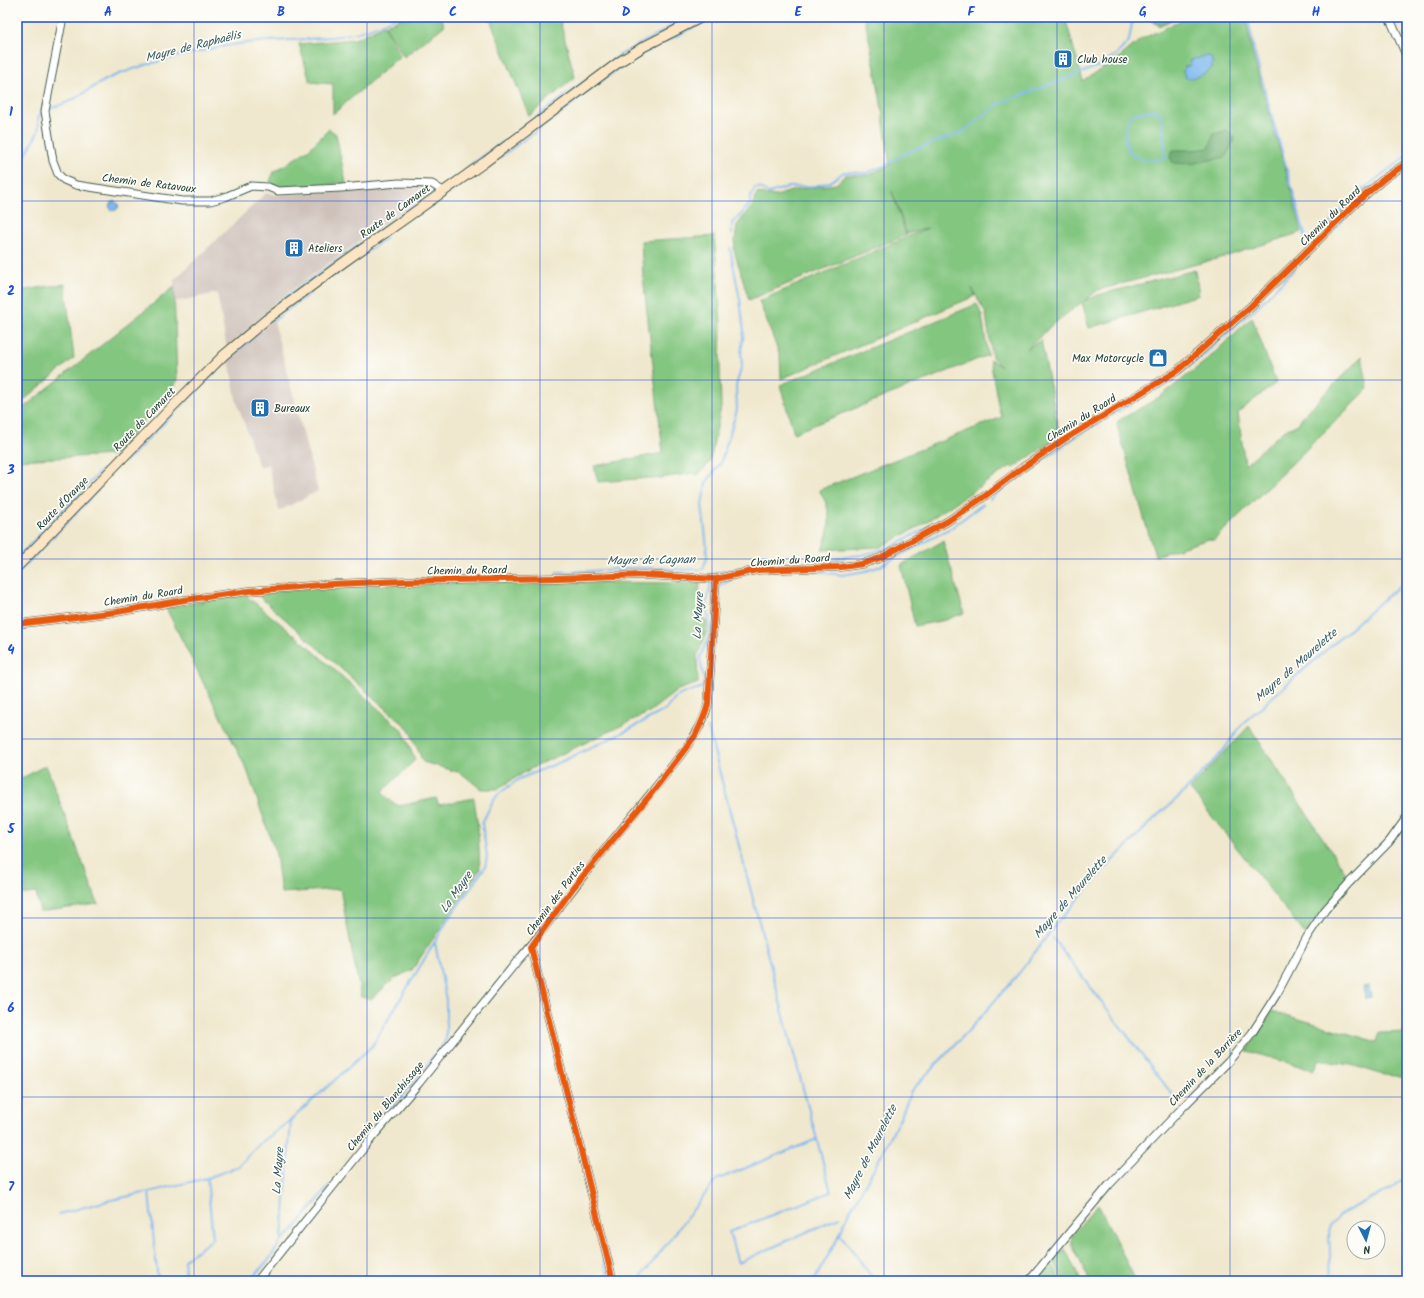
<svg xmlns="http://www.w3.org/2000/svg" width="1424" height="1298" font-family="Kalam,sans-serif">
	<rect width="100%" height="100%" fill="#fdfcf7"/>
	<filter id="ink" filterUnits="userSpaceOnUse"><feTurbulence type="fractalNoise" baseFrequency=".025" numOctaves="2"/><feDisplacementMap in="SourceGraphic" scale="8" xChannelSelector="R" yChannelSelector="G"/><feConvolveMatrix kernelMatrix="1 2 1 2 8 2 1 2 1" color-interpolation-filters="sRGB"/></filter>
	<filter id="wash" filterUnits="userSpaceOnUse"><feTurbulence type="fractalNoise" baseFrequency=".012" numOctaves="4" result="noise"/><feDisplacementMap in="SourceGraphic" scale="16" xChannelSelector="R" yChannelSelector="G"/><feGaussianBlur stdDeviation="0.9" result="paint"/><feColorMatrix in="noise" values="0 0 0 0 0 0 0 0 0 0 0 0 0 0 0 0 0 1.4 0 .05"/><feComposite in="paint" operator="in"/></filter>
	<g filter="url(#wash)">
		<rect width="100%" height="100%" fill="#f0e8ce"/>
		<path fill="#cec1ba" d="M422,186L431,192L380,226L270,306L318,491L279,511L268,464L259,467L236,399L217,293L174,302V280L266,193L278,195Z"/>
		<path fill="#83c680" stroke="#51825a" d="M402,17H442L444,26L404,57L385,26Z
			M489,17H559L575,77L529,116Z
			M864,17H1065L1083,81L1121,56L1140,40L1187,17H1246L1252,52L1291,190L1302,232L1224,257L1098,290L1084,301L1098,295L1195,270L1199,295L1089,328L1082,302L1051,326L1027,349L1041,340L1060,436L1013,468L1011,466L920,526L880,547L822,550C831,527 833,512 819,490L1002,417L999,410L990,359L1001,367L992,357L986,314L972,288L975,296L781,379L780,356L759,301L928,228L907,234L892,191L906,235L749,300L734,250L737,225L752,206L757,193L776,196L794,190L836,184L845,175H869L890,165C883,116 876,66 864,17Z
			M384,25L400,56L333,114V84L310,82L299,44L355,39Z
			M329,129L336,134L346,183L279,188L276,187L270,181L274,172L308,150Z
			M714,236L721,322L720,367L721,407L710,462L698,475L694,473L654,479L649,478L598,482L594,466L663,453L643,276L641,241Z
			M65,284L74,358L17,406V291Z
			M174,287L177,382L115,455L17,460V413Z
			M977,304L982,316L988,355L794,433L780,385Z
			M1252,317L1276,383L1238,412L1245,465L1283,431L1298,424L1302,417L1362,356L1368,389L1214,540L1209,539L1155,556L1117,425L1118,421L1161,396L1207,360Z
			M943,541L964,613L945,620L915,626L901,565Z
			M543,582L700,583L699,596L704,604L703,616L707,622L705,637L697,656L698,683L678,690L648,713L532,768L497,789H481L461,773L423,762L409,729L259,596L267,591L394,584Z
			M244,594L308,646L403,731L415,760L382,792L392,802L399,806L436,798L439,805L474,798L478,827L480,869L412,970L395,978L371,999L361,997L340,889L281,893L276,854L247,770L166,608Z
			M1249,726L1349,878L1305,934L1190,789Z
			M46,765L98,904L40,912L36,893L17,895V781Z
			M1272,1011L1377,1042L1380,1033L1407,1032V1077L1384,1075L1351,1065L1319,1060L1313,1070L1247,1051Z
			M1098,1204L1136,1281H1090L1072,1245V1235Z
			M1065,1249L1081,1281H1064L1053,1259Z
			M1051,1261L1061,1281H1036Z"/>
		<path fill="#6aab6e" stroke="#447451" d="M1147,17H1178L1159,26Z
			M1227,130L1235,138L1226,157L1190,164L1173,163L1170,157L1173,150H1192L1209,148L1214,134Z"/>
		<path fill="#7eb7ef" stroke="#4e7a92" d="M1206,56H1210L1212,60V68C1206,74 1194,79 1186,78L1183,72L1184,67L1189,66L1191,60Z
			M109.5 206a4.5 4.5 0 1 1 9 0a4.5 4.5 0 1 1-9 0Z
			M1369,986L1371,998L1366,999L1363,987Z"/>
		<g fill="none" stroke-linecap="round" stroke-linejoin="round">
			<path stroke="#7eb7ef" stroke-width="2" d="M1248,17L1254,51L1307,242
				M1385,17L1388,22
				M1404,43L1407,48
				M1405,58L1407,75
				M49,109C57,106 65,104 72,100C86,93 99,82 114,76C147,63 185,54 220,47C278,34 341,49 395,17
				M1149,110H1157L1162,116C1164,130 1161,143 1167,156C1156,163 1135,162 1128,149C1124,141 1124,122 1131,116C1136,113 1144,112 1149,110Z
				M465,169L506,140L618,56L690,17
				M17,178L23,160L37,134L39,127L38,118L42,111
				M418,215L562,113L588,91L621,67L651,49L713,17
				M1326,228C1350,196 1377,179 1407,156
				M732,234V223C739,218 744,210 750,204V198L755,188H760L769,193L789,187L815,186L830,182L844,172L866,173L884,166L906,153L963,132L998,104L1099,66L1118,53L1129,41L1133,17
				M335,275L386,238
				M273,306L433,192
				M273,321L310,293
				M125,462L222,365L258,333
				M990,499L1011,483L1080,434L1172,380L1201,357L1243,319L1254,310L1349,214
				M17,558L102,470
				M815,561L862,555L890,547L931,526
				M814,571L842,575L866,571L878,567L951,528L983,504
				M556,572C585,573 613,568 642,568C662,568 683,571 703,569L707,557L706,539L702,505L706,483L721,462L737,410L736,386L742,365L741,353L744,331L740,300L730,248
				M715,573L764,564L812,562
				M17,574L98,490
				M717,588L734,578
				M708,728L793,1051L831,1192L729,1232L738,1263L840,1217
				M1053,938L1178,1102
				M365,1141L441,1047L446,1039V1000L435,943
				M149,1193L158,1281
				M59,1214L111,1200L149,1192L207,1178L238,1167L259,1144L291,1120
				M840,1234L875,1281
				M282,1240L292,1232L330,1185
				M601,1247L609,1281
				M186,1281L184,1260L213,1239L207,1178
				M250,1281L270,1258L282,1240L291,1120L372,1046L448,920L485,867L487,856L482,823L494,799L500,793L519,779L565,760L626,731L665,710L675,698L682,694L703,687L704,680L700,658L709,637V619L706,605L710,589V580
				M638,1281L716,1180L817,1139
				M814,1281L840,1234L848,1214L876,1165L902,1114L911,1091L970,1029L1020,972L1057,923L1109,864L1158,815L1181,795L1222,752L1244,722L1407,579
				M1331,1281L1329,1228L1339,1215L1392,1188L1407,1176"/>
		</g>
	</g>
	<g filter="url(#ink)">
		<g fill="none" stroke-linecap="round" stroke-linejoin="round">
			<g stroke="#3e574b" stroke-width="9">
				<path id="street" d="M63,17L45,111L53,161L58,174L64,180L76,185L182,201H210L225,197L251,186L268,187L278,191L341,188L399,183L432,184L443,191
					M1389,17L1407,57
					M17,624L117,612L184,600L249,591L333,584L405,581L556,578L644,575L716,579L757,570L841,567L862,564L880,558L948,521L985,496L1022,468L1065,439L1177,371L1251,306L1357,202L1385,178L1407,163
					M531,947L613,1281
					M257,1281L371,1139L419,1083L518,960C539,938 555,912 574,888C604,849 636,813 666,774C682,752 702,732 708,704L716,579
					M1029,1281L1109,1185L1183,1107L1228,1062L1252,1033L1278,992L1307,937L1325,910L1349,883L1389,842L1407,817"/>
			</g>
			<g stroke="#3e574b" stroke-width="11">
				<path id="secondary" d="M17,567L173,406L224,355L267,319L344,262L485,162L619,62L643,47L702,17"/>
			</g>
			<use href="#street" stroke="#fff" stroke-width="7"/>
			<use href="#secondary" stroke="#fce5c4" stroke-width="9"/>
			<g stroke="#fdfcf7" stroke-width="8">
				<path id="cycleway" d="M17,624L117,612L184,600L249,591L333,584L405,581L556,578L644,575L716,579L757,570L841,567L862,564L880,558L948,521L985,496L1022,468L1065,439L1177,371L1251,306L1357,202L1385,178L1407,163
					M613,1281L531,947L573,888L651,794L695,736C700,726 705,716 708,704L716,579"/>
			</g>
			<use href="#cycleway" stroke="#e8590c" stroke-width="6"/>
		</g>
	</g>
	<path fill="none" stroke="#1d4ed8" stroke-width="1" stroke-opacity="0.55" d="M194,17V1281M367,17V1281M540,17V1281M712,17V1281M884,17V1281M1057,17V1281M1230,17V1281M17,201H1407M17,380H1407M17,559H1407M17,739H1407M17,918H1407M17,1097H1407"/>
	<defs>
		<g id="building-square" transform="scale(1)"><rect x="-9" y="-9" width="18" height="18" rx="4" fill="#1f6fb2" stroke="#fdfcf7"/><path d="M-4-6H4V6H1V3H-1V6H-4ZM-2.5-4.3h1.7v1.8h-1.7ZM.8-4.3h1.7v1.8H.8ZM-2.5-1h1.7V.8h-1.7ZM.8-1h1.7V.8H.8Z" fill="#fff"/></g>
		<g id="shop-square" transform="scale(1)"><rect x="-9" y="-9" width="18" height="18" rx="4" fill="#1f6fb2" stroke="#fdfcf7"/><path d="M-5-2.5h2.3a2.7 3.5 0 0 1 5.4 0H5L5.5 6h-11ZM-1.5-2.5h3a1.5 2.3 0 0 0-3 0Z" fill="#fff"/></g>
	</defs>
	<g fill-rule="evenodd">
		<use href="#building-square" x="1063" y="59"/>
		<use href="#building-square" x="294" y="248"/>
		<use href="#shop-square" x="1158" y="358"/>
		<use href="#building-square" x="260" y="408"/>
	</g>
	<g text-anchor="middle" stroke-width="3.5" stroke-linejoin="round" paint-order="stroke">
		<g font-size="11" fill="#1f3d34" stroke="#fdfcf7" text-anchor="start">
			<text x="1077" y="63">Club house</text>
			<text x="308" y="252">Ateliers</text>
			<text x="1144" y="362" text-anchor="end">Max Motorcycle</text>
			<text x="274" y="412">Bureaux</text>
		</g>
		<g font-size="11" fill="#1f3d34" stroke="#fdfcf7">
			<text transform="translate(149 183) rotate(7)" y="4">Chemin de Ratavoux</text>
			<text transform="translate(395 211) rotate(-36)" y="4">Route de Camaret</text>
			<text transform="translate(1330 216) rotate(-44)" y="4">Chemin du Roard</text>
			<text transform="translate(1081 418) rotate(-32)" y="4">Chemin du Roard</text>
			<text transform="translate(144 419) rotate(-46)" y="4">Route de Camaret</text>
			<text transform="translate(62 503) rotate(-46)" y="4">Route d'Orange</text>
			<text transform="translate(790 560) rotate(-4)" y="4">Chemin du Roard</text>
			<text transform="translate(467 570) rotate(-1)" y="4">Chemin du Roard</text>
			<text transform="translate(143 596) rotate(-9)" y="4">Chemin du Roard</text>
			<text transform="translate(555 898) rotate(-53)" y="4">Chemin des Parties</text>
			<text transform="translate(1205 1067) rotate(-47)" y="4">Chemin de la Barrière</text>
			<text transform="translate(385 1106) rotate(-50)" y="4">Chemin du Blanchissage</text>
		</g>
		<g font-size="12" font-style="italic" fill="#375c63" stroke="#fdfcf7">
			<text transform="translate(193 46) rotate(-14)" y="4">Mayre de Raphaëlis</text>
			<text transform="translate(651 560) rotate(-1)" y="4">Mayre de Cagnan</text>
			<text transform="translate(698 616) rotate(-87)" y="4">La Mayre</text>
			<text transform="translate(1296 665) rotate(-41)" y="4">Mayre de Mourelette</text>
			<text transform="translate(456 892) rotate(-55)" y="4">La Mayre</text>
			<text transform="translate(1070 897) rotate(-49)" y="4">Mayre de Mourelette</text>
			<text transform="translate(870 1152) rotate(-63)" y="4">Mayre de Mourelette</text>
			<text transform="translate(278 1171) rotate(-86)" y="4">La Mayre</text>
		</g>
	</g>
	<rect width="1424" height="1298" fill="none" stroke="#fdfcf7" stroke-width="44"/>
	<g transform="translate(1366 1240) rotate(174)"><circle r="19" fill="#fdfcf7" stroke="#a4b0a9"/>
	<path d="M0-3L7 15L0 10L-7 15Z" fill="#1f6fb2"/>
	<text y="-6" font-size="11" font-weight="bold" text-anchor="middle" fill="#1f3d34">N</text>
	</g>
	<rect x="22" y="22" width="1380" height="1254" fill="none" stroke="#1d4ed8" stroke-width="1.5"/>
	<g font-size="13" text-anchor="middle" font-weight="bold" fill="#1d4ed8">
		<text x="108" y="16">A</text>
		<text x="281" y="16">B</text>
		<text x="453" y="16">C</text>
		<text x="626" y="16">D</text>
		<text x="798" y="16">E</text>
		<text x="971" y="16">F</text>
		<text x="1143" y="16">G</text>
		<text x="1316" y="16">H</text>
		<text x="11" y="116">1</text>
		<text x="11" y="295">2</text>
		<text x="11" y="474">3</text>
		<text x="11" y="654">4</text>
		<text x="11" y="833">5</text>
		<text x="11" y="1012">6</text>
		<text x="11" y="1191">7</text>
	</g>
</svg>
